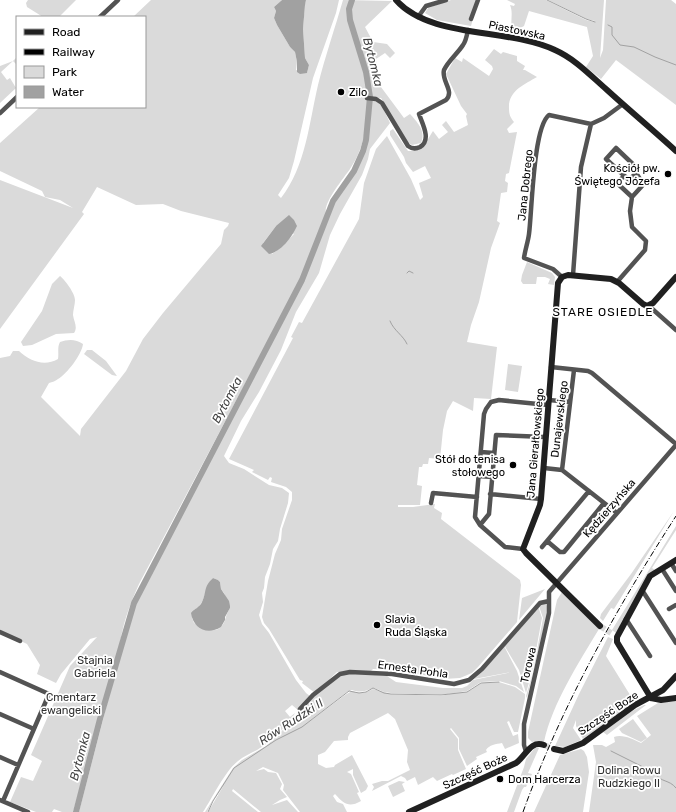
<svg xmlns="http://www.w3.org/2000/svg" width="676" height="812" font-family="Rubik,sans-serif">
	<rect width="100%" height="100%" fill="#fff"/>
	<path fill="#dadada" fill-rule="evenodd" d="M28,0H76L59,17H43L27,7L26,3Z
		M151,0H282L274,7L276,11L274,18L277,25L290,47L295,52L297,62L296,70L307,73L309,65L305,58L303,29L305,4L306,0H339L336,13L313,78L294,161L289,178L278,195L281,198C306,166 309,123 318,85C325,57 335,28 343,0L392,1L365,27L373,42L387,44L395,53L390,58L385,53L376,59L378,83L404,118L410,114C418,123 426,131 421,143L412,145L407,142L381,98H368C366,125 366,145 350,169C343,179 323,203 326,213L301,278L139,584C129,606 122,626 119,650L73,812H62L54,809L52,812H36L10,802L21,777L33,781L42,761L31,755L70,666L97,637L90,639L61,674L56,683L37,674L40,665L27,644L0,631V358L10,356L13,351H19C30,361 44,367 58,359C59,353 57,347 60,342C68,339 76,339 83,344C82,354 67,374 58,379C56,381 52,382 49,383L41,397L80,436L81,429L126,371L143,339L163,313L221,244L224,230L228,226L229,223L181,211L163,204L136,205L97,187L82,212L84,214L0,329V180L73,208L60,200L45,197L42,191L0,171V143L40,107H145V17H133ZM276,226L294,234L280,248L272,254L263,243Z
		M451,0H478L471,26L437,20L425,13L428,8Z
		M507,0H546L586,20L594,22L595,21L586,19L548,0H604L600,58L603,50L606,0H671L676,4V105L616,60L601,79L586,67L593,56L587,27L529,11L524,26L513,32C509,23 514,14 510,5L514,6L515,4Z
		M494,49L501,54L503,52L517,56V61L525,66L523,70H525L537,77C525,84 508,91 509,108C509,114 510,117 514,122L507,129L509,133L517,132L509,173L506,174L505,181L508,183L507,192L501,193L497,221L500,223L491,248L479,302L471,325L467,342L497,347L491,399L474,398L473,411L453,401L447,411L443,430L440,459L429,458L428,464H423L422,467H419L417,485L422,486L420,505H398V507H413L435,504L434,508L442,513L441,519L520,580L521,585L517,622L478,667L472,673L460,678L444,679L398,670L373,669L371,671L337,672L315,693L302,683L303,681L300,680L269,629L264,623L262,617L268,581L275,554L281,540L282,529L292,500V492L286,487L271,482L272,478L270,477L268,480L252,472L254,470L229,459L293,338L291,337L299,322L302,323L359,219L364,183L376,149L387,136L411,179L420,200L423,197L419,183L431,178L425,166L413,172L406,163L404,157L390,135V131L393,129L408,151C423,151 426,142 433,131L439,139L448,132L442,125L446,121L454,132L468,125L466,116L467,114L461,106L446,74L455,58L462,62L463,58L489,76L493,69L492,66L485,60Z
		M17,57V65L13,61L1,72L7,80L10,78L16,88L0,103V66L13,61Z
		M371,100L377,101L383,108L390,123L370,149L368,159L362,175L340,214L330,235L319,273L296,312L281,350L259,392L241,421L224,456L229,463L244,469L269,485L282,488L289,493L288,503L280,529L278,541L273,549L270,564L265,577L264,588L262,593L263,602L259,615L262,624L269,633L296,680L306,693L310,696L298,710L292,705L285,711L290,717L295,713C290,723 270,743 260,748C253,753 245,755 238,761C225,771 213,797 203,812H79L132,608L305,278L337,195L358,166L364,154L370,124ZM213,578L218,580L220,582L221,589L224,593L230,608C227,613 226,616 225,620C219,637 204,629 194,623L192,618L194,610C207,603 203,588 213,578Z
		M527,262L552,273L555,277L554,285L548,284L550,279L545,277H537L536,284H523L521,281L522,275Z
		M60,276C65,280 75,293 75,300C75,305 73,310 73,315C74,322 78,327 74,333L56,334L32,345L23,346L21,342L42,311L52,284Z
		M87,350H92L106,361L117,376L112,375L84,354Z
		M508,364L522,366L518,392L505,390Z
		M674,511L614,609L611,608L603,621L600,618L601,614L631,574Z
		M676,526V530L652,568L655,570L616,633L612,630Z
		M545,589L519,620L522,598Z
		M562,592L599,629C579,662 552,704 544,742L537,741L532,742L528,738V732L557,600Z
		M546,603L548,610L527,698L526,696L533,672L543,618L539,606Z
		M538,606L542,618L532,672L526,693L519,670L504,645Z
		M608,637L613,639L606,656L635,703L620,712L583,739L576,726V720L573,728L581,740L565,747L555,746L579,694Z
		M504,646L517,671L474,679L483,671Z
		M517,671L524,692L516,686L499,681L481,682L467,691L441,695L391,693L384,692L374,688C365,691 361,693 352,690L347,692L302,727L286,735L302,727L345,695L352,691C361,694 366,693 373,689L390,694L441,696L454,693L467,692L481,683L499,682L515,687L525,694V698L518,732H514L509,721L507,722L513,736L518,734L519,743L505,749L502,743C496,744 489,745 486,750L487,752L476,757L477,759L467,766L459,749V738L451,728L450,729L458,739V750L466,769L453,775L452,774L437,781L433,777L418,785L415,777L407,781L405,778L401,776L372,791L374,787L372,784L382,781H388L410,770L407,762L408,750L395,719L388,713L350,733L348,737V740L334,741L325,752L318,755V764L326,768L334,767L335,765L352,755L368,786L366,790L361,793L353,775V769L347,772L351,774L359,792L357,793L361,801C349,808 344,804 335,794L333,796L337,802L343,804L347,812H300L283,790L284,785L278,773L263,767L256,771L264,769L268,772L276,773L282,784L280,789L287,797L280,800L272,805L287,800L298,812H261L233,789L232,791L258,812H208L224,785L213,801L207,812H205L233,768L242,760L266,746L280,733L309,701L336,677L350,673L387,676L396,682L443,688H462L467,686L473,680Z
		M676,701V812H589L596,762L593,745H602L606,747L615,742L614,737C623,734 632,739 641,743L651,735L637,716L658,703Z
		M644,705H646L607,735L603,732L632,711Z
		M633,719L647,738L641,742L622,733L619,729Z
		M535,748H539L528,773L532,774L526,787H524L522,790L514,812H507L524,767L526,759Z
		M581,749L584,751L587,757L589,772L583,812H534L560,755Z
		M399,781L405,782L402,784L405,791L393,797L388,786Z"/>
	<path fill="#a1a1a1" d="M282,0H306L305,5L303,29L305,58L309,65L307,73L300,74L297,72V62L295,52L290,47L277,25L274,18L276,11L274,7Z
		M289,215L294,220L297,226C292,237 281,252 269,254L261,246L276,226Z
		M213,578L218,580L220,582L221,589L229,601L230,606V608L225,617V620L221,627C207,636 193,628 191,613C194,609 200,607 202,602C207,592 203,587 213,578Z"/>
	<g fill="none" stroke-linecap="round" stroke-linejoin="round">
		<path stroke="#a1a1a1" stroke-width="1" d="M547,0L586,19L595,22
			M608,25L612,27V35L620,45L634,47L655,57L676,65
			M407,273L409,271L413,273
			M390,321C394,331 403,335 407,344
			M611,751L655,773C661,783 669,779 676,788
			M208,812L213,801L234,768L276,740L302,727L349,691L359,693L366,692L373,688L384,693L391,694L441,695L467,692L481,683L499,682"/>
		<path stroke="#a1a1a1" stroke-width="6" d="M76,812L100,719L134,603L302,280L333,201L354,171L363,151L366,140L370,97L366,72L350,20L349,9L352,0"/>
		<path stroke="#d9d9d9" stroke-width="6" stroke-dasharray="6 3" stroke-linecap="butt" d="M600,626L611,633
			M544,745L554,749"/>
		<path stroke="#535353" stroke-width="4.5" d="M100,17L118,0
			M418,17L426,6L446,0
			M471,19L478,0
			M367,98L376,99L382,103L408,146C412,149 416,149 420,147C432,140 422,123 419,114L446,100C455,91 441,81 444,70C448,61 458,53 463,45C466,41 467,35 468,30
			M0,113L17,97
			M632,197L642,186V182L636,173L638,169L616,148L606,159L629,180L636,173
			M573,275L581,167L591,124L604,118L623,104
			M562,277L553,269L524,258C525,250 528,242 529,234C532,212 533,127 549,115L591,124
			M617,282L645,250L646,241L632,227L630,211L632,197L617,183L624,176
			M649,306L676,330
			M551,367L588,371L592,373L676,444
			M549,400L570,402
			M481,452L494,453
			M544,468L562,470L617,513
			M562,470L574,370
			M479,476L492,477
			M490,494L541,499
			M431,503L433,493L477,497
			M480,525L489,514L496,435L545,437
			M547,541L560,552H564L604,503
			M542,547L589,491
			M523,549L505,547L480,525L475,517L484,414L486,409L491,402L499,400L548,405
			M671,563L676,571
			M662,569L676,591
			M642,590L676,643
			M669,609L676,605
			M626,619L650,656
			M0,632L20,641
			M0,672L49,694L3,801
			M300,709L313,695L340,674L350,672L392,674L454,684L469,680L482,669L540,603L549,601
			M0,714L34,729
			M526,752L524,745V724L549,613V592L676,445
			M0,757L18,765
			M0,800L28,812"/>
		<path stroke="#202020" stroke-width="6" d="M396,0C430,39 510,28 555,50C575,59 590,75 606,89C629,110 653,130 676,151
			M600,626L526,553L523,549L540,505L541,499L558,283L562,277L568,275L611,279L619,283L643,304L647,306L653,303L676,277
			M651,698L617,642V637L650,576L676,560
			M651,698L661,700L676,698
			M554,749L563,751L583,743L635,705L663,690L676,676
			M409,812L516,763C526,756 530,740 544,745"/>
		<path stroke="#000" stroke-width="1" stroke-dasharray="6 2 1 2" stroke-linecap="butt" d="M523,812C561,707 616,609 676,516"/>
	</g>
	<g fill="#000" stroke="#fff" stroke-width="1.5">
		<circle cx="341" cy="92" r="4"/>
		<circle cx="668" cy="174" r="4"/>
		<circle cx="513" cy="465" r="4"/>
		<circle cx="377" cy="625" r="4"/>
		<circle cx="500" cy="779" r="4"/>
	</g>
	<g text-anchor="middle" stroke-width="3.5" stroke-linejoin="round" paint-order="stroke">
		<g font-size="11" fill="#000" stroke="#fff">
			<text transform="translate(517 30) rotate(12)" y="4">Piastowska</text>
			<text transform="translate(525 185) rotate(-84)" y="4">Jana Dobrego</text>
			<text transform="translate(559 419) rotate(-83)" y="4">Dunajewskiego</text>
			<text transform="translate(535 443) rotate(-85)" y="4">Jana Gierałtowskiego</text>
			<text transform="translate(609 508) rotate(-49)" y="4">Kędzierzyńska</text>
			<text transform="translate(528 665) rotate(-77)" y="4">Torowa</text>
			<text transform="translate(413 669) rotate(8)" y="4">Ernesta Pohla</text>
			<text transform="translate(608 713) rotate(-34)" y="4">Szczęść Boze</text>
			<text transform="translate(475 771) rotate(-25)" y="4">Szczęść Boże</text>
		</g>
		<g font-size="11" fill="#000" stroke="#fff" text-anchor="start">
			<text x="349" y="96">Zilo</text>
			<text x="660" y="172" text-anchor="end">Kościół pw.<tspan x="660" dy="13">Świętego Józefa</tspan></text>
			<text x="505" y="463" text-anchor="end">Stół do tenisa<tspan x="505" dy="13">stołowego</tspan></text>
			<text x="385" y="623">Slavia<tspan x="385" dy="13">Ruda Śląska</tspan></text>
			<text x="508" y="783">Dom Harcerza</text>
		</g>
		<g font-size="11" fill="#313131" stroke="#fff">
			<text x="95" y="664">Stajnia<tspan x="95" dy="13">Gabriela</tspan></text>
			<text x="71" y="701">Cmentarz<tspan x="71" dy="13">ewangelicki</tspan></text>
			<text x="629" y="774">Dolina Rowu<tspan x="629" dy="13">Rudzkiego II</tspan></text>
		</g>
		<g font-size="12" font-style="italic" fill="#424242" stroke="#fff">
			<text transform="translate(373 62) rotate(76)" y="4">Bytomka</text>
			<text transform="translate(227 400) rotate(-62)" y="4">Bytomka</text>
			<text transform="translate(291 722) rotate(-33)" y="4">Rów Rudzki II</text>
			<text transform="translate(80 756) rotate(-75)" y="4">Bytomka</text>
		</g>
		<g font-size="12" letter-spacing="1" fill="#000" stroke="#fff">
			<text x="603" y="316">STARE OSIEDLE</text>
		</g>
	</g>
	<rect x="16" y="16" width="130" height="92" fill="#ffffff" stroke="#999999"/>
	<rect x="24" y="29" width="20" height="6" fill="#202020" stroke="#999999"/>
	<text x="52" y="36" font-size="12" fill="#000000">Road</text>
	<rect x="24" y="49" width="20" height="6" fill="#000000" stroke="#999999"/>
	<text x="52" y="56" font-size="12" fill="#000000">Railway</text>
	<rect x="24" y="66" width="20" height="12" fill="#dadada" stroke="#999999"/>
	<text x="52" y="76" font-size="12" fill="#000000">Park</text>
	<rect x="24" y="86" width="20" height="12" fill="#a1a1a1" stroke="#999999"/>
	<text x="52" y="96" font-size="12" fill="#000000">Water</text>
</svg>
